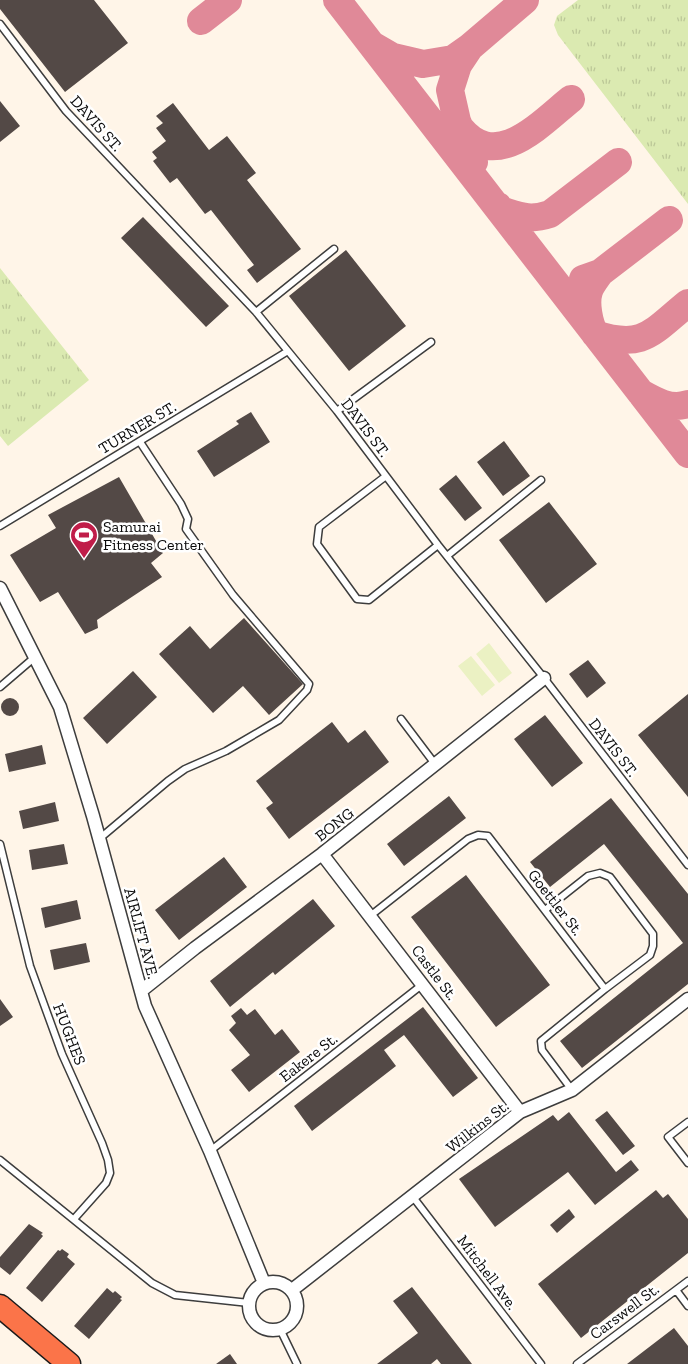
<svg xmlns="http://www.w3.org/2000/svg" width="688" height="1364" font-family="'Zilla Slab',serif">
	<defs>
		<pattern id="grass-tufts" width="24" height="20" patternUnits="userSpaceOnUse" patternTransform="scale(1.25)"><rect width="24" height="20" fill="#dbeab1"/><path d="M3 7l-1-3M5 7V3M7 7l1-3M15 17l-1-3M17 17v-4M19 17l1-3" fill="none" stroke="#bbc797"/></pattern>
	</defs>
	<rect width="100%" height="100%" fill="#fff5e8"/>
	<path fill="url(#grass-tufts)" d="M578,0H688V204L558,35L554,25L557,16Z
		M0,268L89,380L8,446L0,436Z"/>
	<path fill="#ebf1c3" d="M489,643L512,673L499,683L476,654Z
		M471,656L495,685L482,696L458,666Z"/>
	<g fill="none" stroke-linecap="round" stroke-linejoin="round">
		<path stroke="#e08998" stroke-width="28" d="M337,0L688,454
			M201,21L228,0
			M374,46L393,57L423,64L453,59L470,47L525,0
			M470,47L458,65L450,90L457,121L474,162
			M461,129C497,172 540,124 571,99
			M498,206L500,210C520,216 529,221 550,214L618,162
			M600,273C596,279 591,285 589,291C585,303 589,323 595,334C644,350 652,332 688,303
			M583,279L600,273L669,220
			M641,393C655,401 671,410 688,404"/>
	</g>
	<path fill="#534946" d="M0,0H94L128,43L65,92L0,9Z
		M0,101L20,126L0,142Z
		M173,103L209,150L227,136L256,173L247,180L301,249L257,283L247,270L254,265L211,210L205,214L177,178L170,183L153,161L157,158L152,152L166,141L156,128L163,123L156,116Z
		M143,217L229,306L206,327L121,238Z
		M346,250L406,326L349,371L289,296Z
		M251,412L270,442L214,477L197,451L239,424L236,421Z
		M504,441L530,476L503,496L477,462Z
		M456,475L482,508L465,521L439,489Z
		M119,477L163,553L151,563L162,577L97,620L98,628L85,634L58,592L40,602L10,555L56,528L48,515Z
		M549,502L597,564L546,603L499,540Z
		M244,618L303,684L269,715L243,686L213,713L159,654L190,626L210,649Z
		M588,660L606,683L587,698L569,674Z
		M133,671L157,697L107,744L83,718Z
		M688,694V797L638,735Z
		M1 707a9 9 0 1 1 18 0a9 9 0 1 1-18 0Z
		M545,715L583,763L552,787L514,739Z
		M332,722L348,743L365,730L389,762L289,839L266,808L273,803L256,781Z
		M42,745L46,764L9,772L5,754Z
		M449,796L466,818L404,866L387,844Z
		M611,798L688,894V984L582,1068L560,1041L683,943L604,844L550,887L530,862Z
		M55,802L59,821L23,829L19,811Z
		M64,844L68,864L32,870L29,850Z
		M224,857L247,887L179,940L155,910Z
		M466,875L550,985L496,1027L411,917Z
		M313,899L335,926L275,975L273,972L230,1007L210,981Z
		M77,900L81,919L45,928L41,908Z
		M86,943L90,962L54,970L50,950Z
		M0,999L13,1017L0,1026Z
		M423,1007L478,1078L453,1097L404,1035L384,1050L396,1066L312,1131L294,1106Z
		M241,1008L247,1015L255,1009L275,1035L282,1029L300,1052L249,1092L231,1070L250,1055L229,1030L236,1023L231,1016Z
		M607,1111L635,1146L623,1155L595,1120Z
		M569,1112L616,1172L631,1160L639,1170L595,1205L568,1172L495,1227L459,1179L553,1115L558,1121Z
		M656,1190L663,1198L668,1194L688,1219V1253L581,1338L538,1284Z
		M569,1209L575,1217L557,1233L550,1225Z
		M29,1224L43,1233L41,1234L43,1236L10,1275L0,1267V1257Z
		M62,1249L69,1254L67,1257L75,1264L42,1302L26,1288L58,1250L60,1251Z
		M412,1287L472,1364H441L437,1359L431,1364H377L418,1333L393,1301Z
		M107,1288L113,1293L115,1291L122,1297L120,1299L122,1300L89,1339L74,1326Z
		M674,1328L688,1346V1364H627Z
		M230,1354L237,1364H216Z"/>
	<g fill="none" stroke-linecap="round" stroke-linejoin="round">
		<g stroke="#3d3d3d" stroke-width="9">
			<path id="lane" d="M0,24L66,111L256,312L337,411L438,545L544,678L688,865
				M256,312L334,249
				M337,411L431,342
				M386,476L319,527L317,544L357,599L369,600L438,545
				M0,526L288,351
				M447,556L541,480
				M0,687L35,657
				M401,719L435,764
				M99,839L168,781L185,769L226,751L279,720L307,690L309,684L233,595L186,529L188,519L181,504L140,442
				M0,844L30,966L62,1054L102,1143L108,1160L110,1173L106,1183L74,1219
				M545,910L588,876L600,873L610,877L653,934V946L650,955L605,989
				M370,916L468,839L478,835L488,836L605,989L541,1041L542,1050L572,1090
				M688,1122L668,1137L688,1163
				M210,1151L423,984
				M0,1160L152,1283L175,1295L249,1303
				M413,1197L541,1364
				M676,1290L688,1306
				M280,1329L297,1364
				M577,1364L688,1281"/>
		</g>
		<g stroke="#3d3d3d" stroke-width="15">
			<path id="street" d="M0,588L60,707L93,816L145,1006L210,1151L264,1283
				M322,854L520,1112
				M141,991L195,948L322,854L544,678
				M249 1306a24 24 0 1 1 48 0a24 24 0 1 1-48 0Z
				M292,1290L520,1112L572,1090L688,999"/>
		</g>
		<g stroke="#1b1b1b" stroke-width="25">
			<path id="highway" d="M0,1306L69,1364"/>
		</g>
		<use href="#lane" stroke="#fff" stroke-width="6"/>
		<use href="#street" stroke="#fff" stroke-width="12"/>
		<use href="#highway" stroke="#fb7449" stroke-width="22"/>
	</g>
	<defs>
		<g id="stadium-pin" transform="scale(1.4375)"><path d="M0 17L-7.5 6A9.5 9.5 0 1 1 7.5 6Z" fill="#c01d49" stroke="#fff"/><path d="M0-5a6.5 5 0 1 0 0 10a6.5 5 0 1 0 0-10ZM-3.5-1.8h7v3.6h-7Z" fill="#fff"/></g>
	</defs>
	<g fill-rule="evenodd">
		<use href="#stadium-pin" x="84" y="535"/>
	</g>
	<g text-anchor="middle" stroke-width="5" stroke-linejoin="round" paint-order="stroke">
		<g font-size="16" fill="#0a0a0a" stroke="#fff">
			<text transform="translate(97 123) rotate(48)" y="6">DAVIS ST.</text>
			<text transform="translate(137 427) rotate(-31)" y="6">TURNER ST.</text>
			<text transform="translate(366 427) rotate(53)" y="6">DAVIS ST.</text>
			<text transform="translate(614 747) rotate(52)" y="6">DAVIS ST.</text>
			<text transform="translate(334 824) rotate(-38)" y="6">BONG</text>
			<text transform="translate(556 902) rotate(52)" y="6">Goettler St.</text>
			<text transform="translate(142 933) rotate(75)" y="6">AIRLIFT AVE.</text>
			<text transform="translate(435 972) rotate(53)" y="6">Castle St.</text>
			<text transform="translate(70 1034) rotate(69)" y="6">HUGHES</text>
			<text transform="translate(308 1057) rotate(-38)" y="6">Eakere St.</text>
			<text transform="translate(477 1126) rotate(-38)" y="6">Wilkins St.</text>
			<text transform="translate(488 1272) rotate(53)" y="6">Mitchell Ave.</text>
			<text transform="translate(624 1311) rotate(-37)" y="6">Carswell St.</text>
		</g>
		<g font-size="16" fill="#0a0a0a" stroke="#fff" text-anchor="start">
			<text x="103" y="532">Samurai<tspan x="103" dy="18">Fitness Center</tspan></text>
		</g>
	</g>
</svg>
